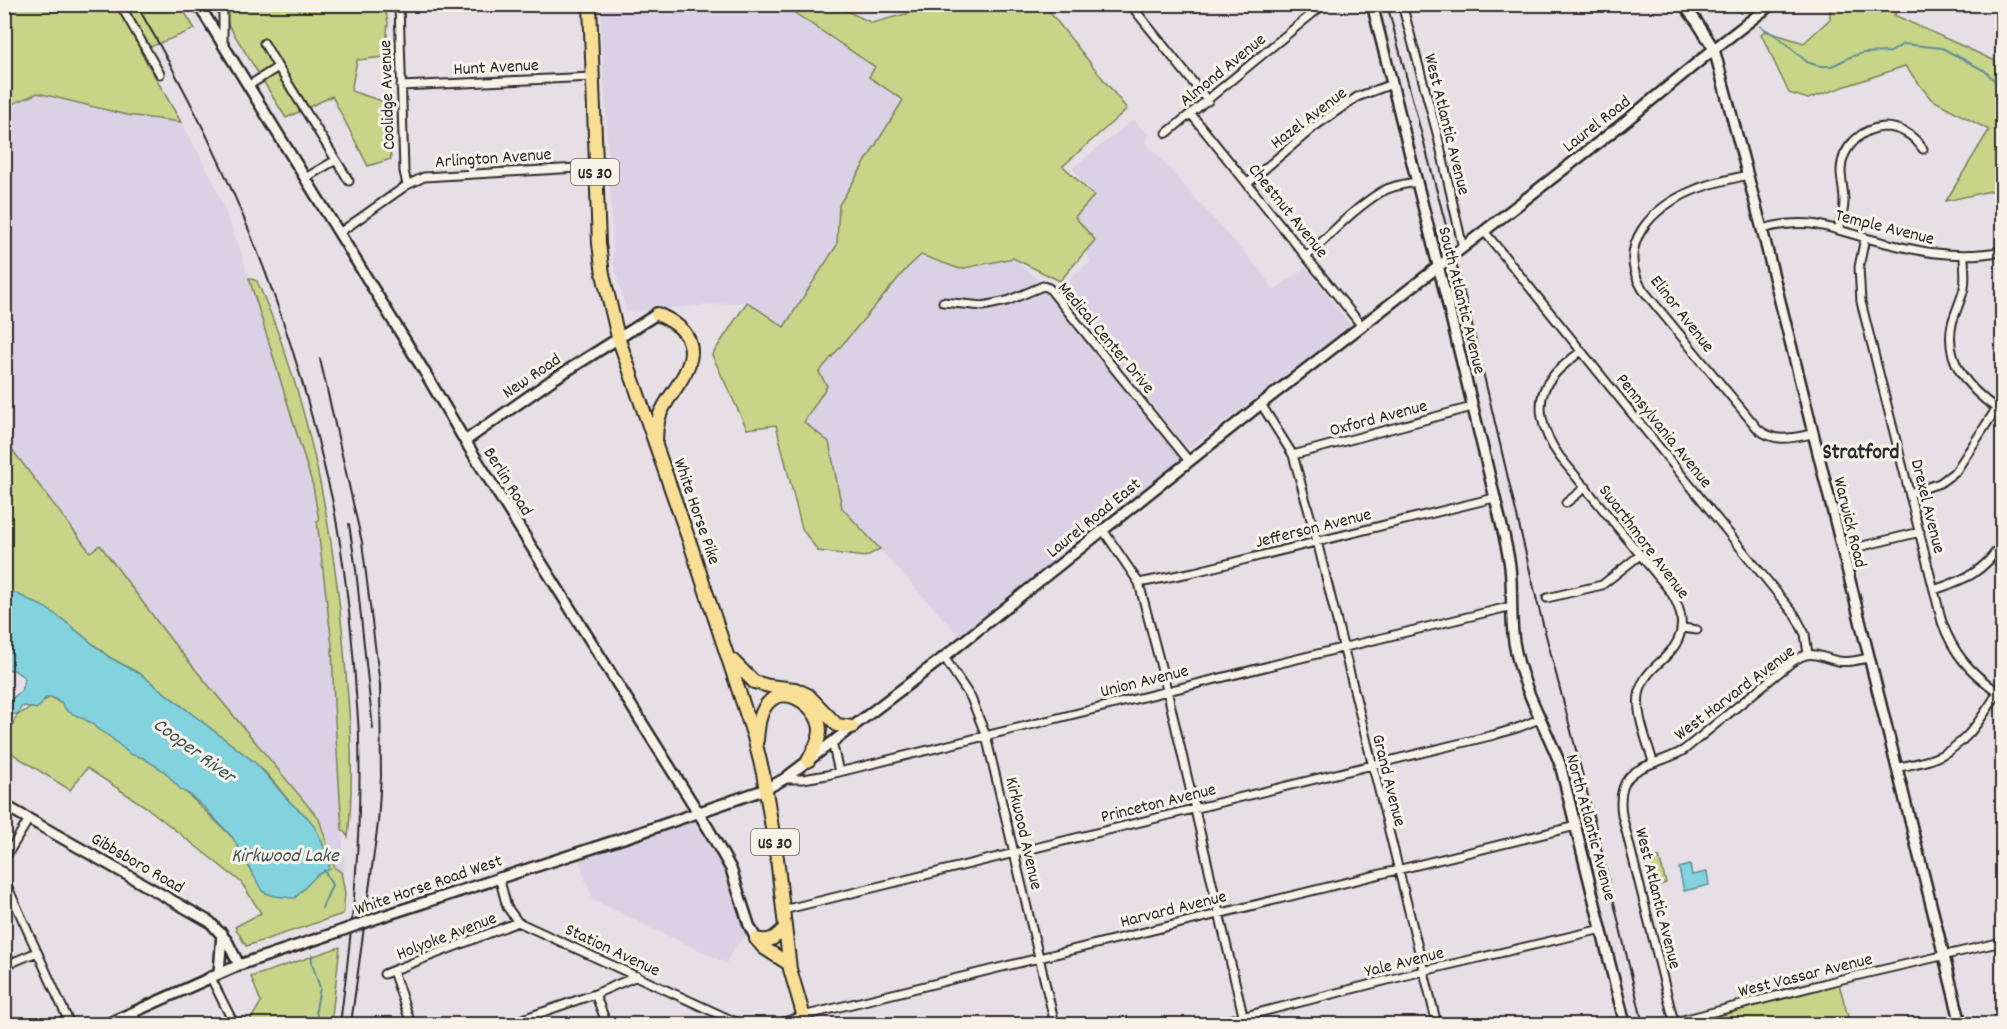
<svg xmlns="http://www.w3.org/2000/svg" width="2007" height="1029" font-family="Dekko,sans-serif">
	<rect width="100%" height="100%" fill="#e6dfe6"/>
	<filter id="ink" filterUnits="userSpaceOnUse"><feTurbulence type="fractalNoise" baseFrequency=".0167" numOctaves="2"/><feDisplacementMap in="SourceGraphic" scale="12" xChannelSelector="R" yChannelSelector="G"/><feConvolveMatrix kernelMatrix="1 2 1 2 8 2 1 2 1" color-interpolation-filters="sRGB"/></filter>
	<g filter="url(#ink)">
		<path fill="#dad1e4" d="M752,4L759,9L770,5H783L875,67L869,77L903,99L839,205L837,245L784,327L746,302L626,312L614,264L600,5Z
			M38,92L127,115L181,122L213,180L240,249L313,486L319,520L317,522L332,645L334,705L345,876L335,868L319,819L171,640L100,546L90,553L5,439L4,107Z
			M1133,120L1149,135L1145,142L1258,268L1274,290L1306,267L1351,326L1188,449L1058,288L1091,261L1084,250L1095,240L1075,217L1094,196L1072,168Z
			M921,255L960,269L1013,258L1054,292L1189,461L964,641L842,508L829,442L804,422L827,386L818,372L907,268Z
			M699,812L731,869L752,932L736,944L726,963L593,900L576,853Z"/>
		<path fill="#c8d588" stroke="#7a805a" stroke-width="1.5" d="M5,5H180L195,29L140,51L181,122L127,115L38,93L5,107Z
			M216,5H384L388,22L385,57L357,60L351,91L385,102L391,159L368,166L332,96L286,118Z
			M783,5H834L872,23L939,5H1044L1127,109L1063,166L1094,196L1075,217L1095,240L1060,281L1013,258L960,269L921,255L907,268L819,372L827,386L804,422L829,442L842,508L880,549L865,557L818,551L802,529L776,425L747,429L712,355L747,302L784,327L837,245L839,205L903,100L869,77L875,67Z
			M1826,5H1903L1894,15L2002,64V190H1995L1946,201L1989,130L1931,99L1905,66L1808,99L1789,93L1761,34L1765,31L1804,43L1830,19V10Z
			M249,278L257,281C312,404 336,540 346,674C351,729 354,782 348,837L342,829L334,705L332,645L317,521L319,520L313,486Z
			M4,439L90,552L100,545L171,640L319,819L335,868L341,872L345,893L343,914L246,946L235,927L261,913L241,882L146,807L87,768L70,790L5,749V739L17,715L51,697L164,771L233,838L265,893L325,871L307,817L294,807L267,774L253,761L140,674L109,657L62,619L5,588Z
			M1659,857L1666,883L1652,887L1645,861Z
			M340,947L331,1024H248L261,1002L251,977Z
			M1838,980L1850,1024H1718L1715,1012Z"/>
		<path fill="#83d3df" stroke="#609097" stroke-width="1.5" d="M5,588L46,608L62,619L109,657L140,674L253,761C266,773 275,786 287,799C293,806 301,811 308,818C320,832 326,851 330,869L317,875L295,898C283,897 272,897 262,891L233,838L205,808L189,794L181,790L164,771L143,758L130,754L109,736L97,729L92,723L67,711L61,702L51,697L45,698L41,705L36,709L25,706L21,707L18,714H11L7,703L21,691L25,678L14,670L5,669Z
			M1690,865L1692,875L1707,872L1709,885L1684,891L1679,868Z"/>
		<g fill="none" stroke-linecap="round" stroke-linejoin="round">
			<path stroke="#609097" stroke-width="2" d="M1701,8L1735,10L1742,13
				M1760,26L1781,39L1807,62L1819,66H1832L1850,57L1863,53L1891,52L1903,44L1942,48L1985,71L1995,81L2002,97
				M322,908L332,885L324,870
				M312,955V963L320,988L316,1009L318,1024"/>
			<g stroke="#2b2b2b" stroke-width="11">
				<path id="street" d="M120,4L160,74
					M223,4V44
					M399,4L404,171L407,185
					M1130,4L1208,101
					M1403,8L1437,133L1463,248
					M264,43L278,67
					M248,86L278,67L336,160L305,178
					M401,86L592,77
					M1191,114L1362,326
					M1167,133L1324,4
					M336,160L349,181
					M1748,175C1730,179 1711,183 1694,190C1653,207 1614,244 1643,290L1758,429C1775,443 1792,438 1812,434
					M1248,183L1314,127L1357,97L1392,84
					M1762,229C1806,217 1824,226 1866,238C1911,250 1955,261 2002,251
					M1838,230C1841,221 1844,212 1844,202C1844,191 1841,180 1841,170C1842,147 1862,128 1884,127C1901,127 1914,136 1923,149
					M1484,231L1795,615L1805,634L1808,654
					M339,233L407,185L424,177L595,167
					M1865,238L1859,267L1861,302L1942,622C1954,655 1970,672 1998,692
					M1307,256C1330,235 1353,209 1381,192C1391,186 1404,184 1416,182
					M1964,256C1964,266 1966,278 1964,288C1961,301 1955,312 1952,324C1944,362 1969,389 1997,409
					M943,302L983,306L1007,301L1043,286L1049,288L1189,461
					M1581,351C1572,359 1561,366 1553,376C1531,400 1543,434 1560,457L1670,591C1684,612 1687,635 1668,654C1658,665 1644,674 1640,690C1634,712 1647,740 1653,762
					M1261,404L1293,455L1317,541L1437,1024
					M1293,455L1472,407
					M1910,493L1940,483L1956,471L2002,400
					M1566,503L1586,487
					M1103,530L1139,583L1167,690L1245,1024
					M1842,551L1920,532
					M1139,583L1194,572L1494,498
					M1934,590C1966,579 1984,572 2002,543
					M1547,598L1602,585L1640,555
					M1682,628L1697,630
					M944,657L971,698L986,736L1055,1024
					M832,742L839,772
					M1896,768C1908,765 1921,763 1932,759C1968,746 1983,715 2002,686
					M785,779H803L827,775L1512,606
					M4,860L29,819
					M499,877L507,907L518,922L740,1024
					M4,879L70,1024
					M783,910L1494,735L1520,727L1539,719
					M4,966L37,952
					M393,971L411,1024
					M384,974L518,922
					M210,976L234,1024
					M595,994L607,1024
					M133,1013L138,1024
					M1674,1022L1622,815C1614,762 1653,769 1684,750L1792,662C1812,648 1818,657 1838,661C1848,663 1858,660 1868,658
					M508,1024L595,994L637,976
					M778,1024L803,1016L1576,826
					M1214,1024L1423,971L1602,929
					M1667,1024L1838,980L2002,942"/>
			</g>
			<g stroke="#2b2b2b" stroke-width="14">
				<path id="secondary" d="M198,4L424,371L465,441L708,828L731,869L749,925L756,939
					M1372,4L1447,301L1504,535C1506,546 1509,557 1510,567C1513,592 1510,617 1514,642C1521,686 1544,723 1560,764L1625,1024
					M1683,4L1697,22L1714,49L1762,229L1961,1024
					M465,441L552,380L657,314
					M4,805L210,922L227,941L239,965
					M383,916L639,833L766,789L784,779L944,657L1261,404L1621,125L1714,49L1772,4
					M219,973L222,933
					M107,1024L239,965L332,934"/>
			</g>
			<g stroke="#2b2b2b" stroke-width="16">
				<path id="highway" d="M590,4L599,244L603,274L618,337L691,546L754,737L763,773L777,858L790,969L806,1024
					M656,441C656,433 657,425 659,417C664,403 674,392 681,380C702,347 688,327 657,314
					M732,660L754,682L769,686L795,689L808,695L837,725L852,727
					M757,740C758,728 759,714 767,704C785,682 820,707 820,731C820,741 812,752 808,761
					M756,939L764,948L789,964
					M756,939C770,943 775,938 785,928"/>
			</g>
			<use href="#street" stroke="#f7f3e8" stroke-width="7"/>
			<use href="#secondary" stroke="#f7f3e8" stroke-width="9"/>
			<use href="#highway" stroke="#f9df96" stroke-width="12"/>
			<path stroke="#2b2b2b" stroke-width="2" d="M136,4C220,146 284,297 322,457C326,476 332,495 335,514C345,568 351,624 355,678C356,700 359,721 359,742C362,837 352,931 340,1024
				M1387,4L1468,308L1537,601L1593,815L1643,1024
				M320,359L362,542L380,685L381,776L378,823L351,1024
				M349,524L356,570L373,729"/>
			<g stroke="#2b2b2b" stroke-width="14" stroke-linecap="butt">
				<path id="secondary-bridge" d="M332,934L383,916"/>
			</g>
			<use href="#secondary-bridge" stroke="#f7f3e8" stroke-width="9"/>
		</g>
	</g>
	<g text-anchor="middle" stroke-width="6" stroke-linejoin="round" paint-order="stroke">
		<g fill="#f7f3e8" stroke="#686764" stroke-width="1.5">
			<rect x="571" y="159" width="48" height="26" rx="4.5"/>
			<rect x="751" y="829" width="48" height="26" rx="4.5"/>
		</g>
		<g font-size="16" font-weight="bold" fill="#2b2b2b">
			<text x="595" y="178">US 30</text>
			<text x="775" y="848">US 30</text>
		</g>
		<g font-size="18" fill="#2b2b2b" stroke="#f7f3e8">
			<text transform="translate(496 66) rotate(-3)" y="6">Hunt Avenue</text>
			<text transform="translate(1222 69) rotate(-39)" y="6">Almond Avenue</text>
			<text transform="translate(386 95) rotate(-92)" y="6">Coolidge Avenue</text>
			<text transform="translate(1308 117) rotate(-37)" y="6">Hazel Avenue</text>
			<text transform="translate(1596 123) rotate(-38)" y="6">Laurel Road</text>
			<text transform="translate(1448 124) rotate(76)" y="6">West Atlantic Avenue</text>
			<text transform="translate(493 157) rotate(-4)" y="6">Arlington Avenue</text>
			<text transform="translate(1289 210) rotate(51)" y="6">Chestnut Avenue</text>
			<text transform="translate(1885 226) rotate(14)" y="6">Temple Avenue</text>
			<text transform="translate(1463 300) rotate(76)" y="6">South Atlantic Avenue</text>
			<text transform="translate(1683 313) rotate(52)" y="6">Elinor Avenue</text>
			<text transform="translate(1107 337) rotate(50)" y="6">Medical Center Drive</text>
			<text transform="translate(531 375) rotate(-34)" y="6">New Road</text>
			<text transform="translate(1378 417) rotate(-15)" y="6">Oxford Avenue</text>
			<text transform="translate(1665 430) rotate(51)" y="6">Pennsylvania Avenue</text>
			<text transform="translate(509 481) rotate(58)" y="6">Berlin Road</text>
			<text transform="translate(1929 506) rotate(76)" y="6">Drexel Avenue</text>
			<text transform="translate(698 511) rotate(71)" y="6">White Horse Pike</text>
			<text transform="translate(1093 517) rotate(-39)" y="6">Laurel Road East</text>
			<text transform="translate(1851 522) rotate(76)" y="6">Warwick Road</text>
			<text transform="translate(1313 527) rotate(-14)" y="6">Jefferson Avenue</text>
			<text transform="translate(1645 541) rotate(53)" y="6">Swarthmore Avenue</text>
			<text transform="translate(1144 680) rotate(-14)" y="6">Union Avenue</text>
			<text transform="translate(1734 692) rotate(-37)" y="6">West Harvard Avenue</text>
			<text transform="translate(1390 780) rotate(76)" y="6">Grand Avenue</text>
			<text transform="translate(1158 802) rotate(-14)" y="6">Princeton Avenue</text>
			<text transform="translate(1592 827) rotate(75)" y="6">North Atlantic Avenue</text>
			<text transform="translate(1025 833) rotate(77)" y="6">Kirkwood Avenue</text>
			<text transform="translate(138 862) rotate(30)" y="6">Gibbsboro Road</text>
			<text transform="translate(428 884) rotate(-19)" y="6">White Horse Road West</text>
			<text transform="translate(1659 898) rotate(76)" y="6">West Atlantic Avenue</text>
			<text transform="translate(1173 908) rotate(-14)" y="6">Harvard Avenue</text>
			<text transform="translate(446 935) rotate(-21)" y="6">Holyoke Avenue</text>
			<text transform="translate(613 949) rotate(25)" y="6">Station Avenue</text>
			<text transform="translate(1404 961) rotate(-14)" y="6">Yale Avenue</text>
			<text transform="translate(1805 974) rotate(-14)" y="6">West Vassar Avenue</text>
		</g>
		<g font-size="20" font-style="italic" fill="#415558" stroke="#f7f3e8">
			<text transform="translate(195 749) rotate(36)" y="7">Cooper River</text>
			<text x="285" y="861">Kirkwood Lake</text>
		</g>
		<g font-size="21" font-weight="bold" fill="#2b2b2b" stroke="#f7f3e8">
			<text x="1861" y="458">Stratford</text>
		</g>
	</g>
	<rect width="2007" height="1029" fill="none" stroke="#f7f3e8" stroke-width="24"/>
	<rect x="12" y="12" width="1983" height="1005" fill="none" stroke="#2b2b2b" stroke-width="2" filter="url(#ink)"/>
</svg>
